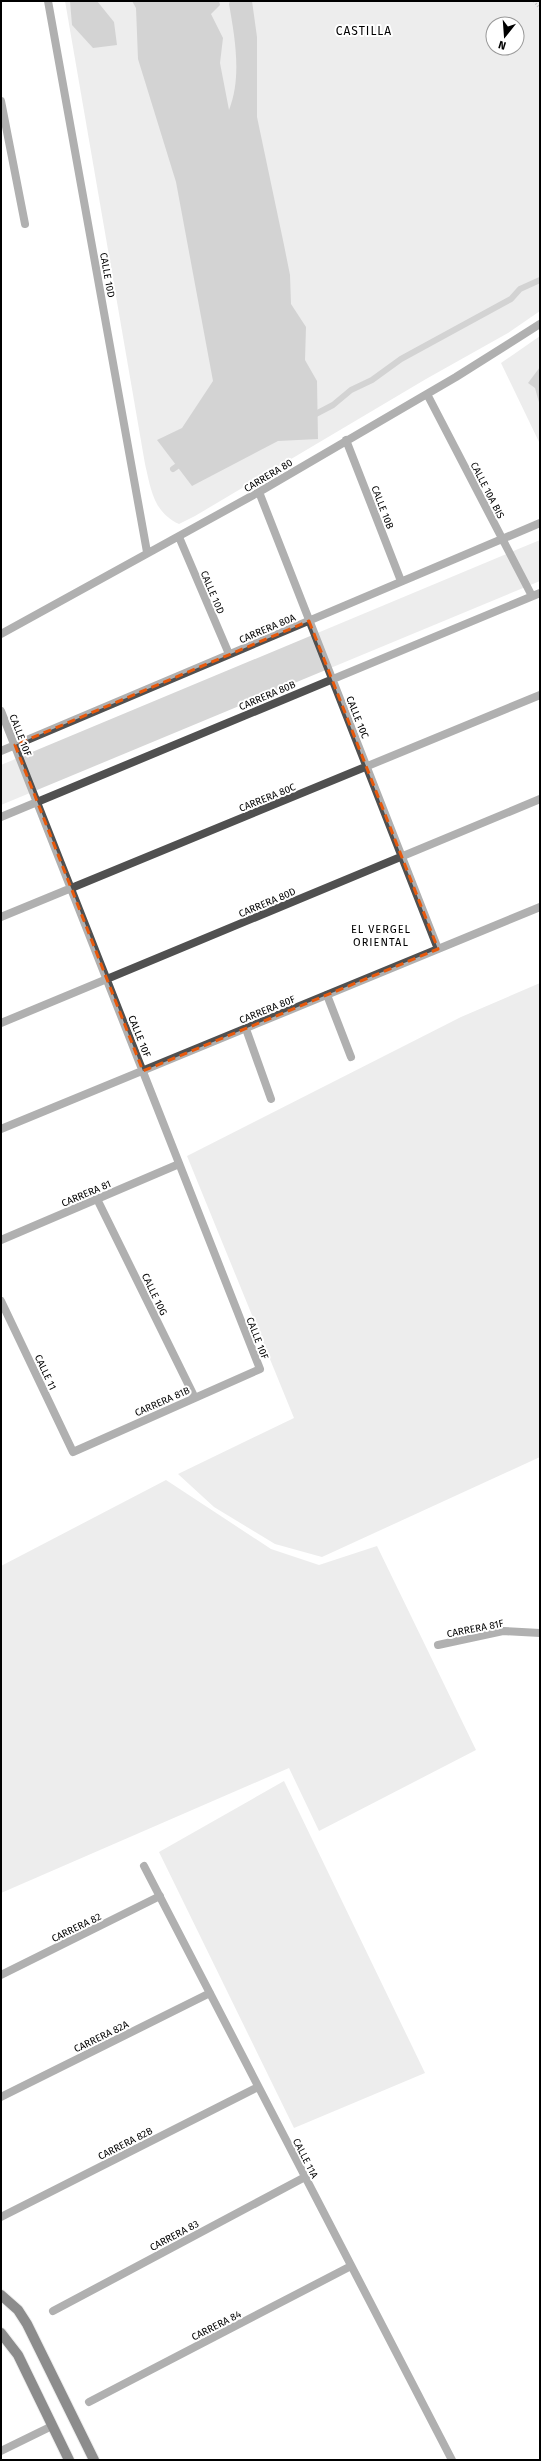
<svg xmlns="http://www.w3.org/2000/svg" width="541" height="2461" font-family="'Fira Sans',sans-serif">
	<rect width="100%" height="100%" fill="#fff"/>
	<path fill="#d7d7d7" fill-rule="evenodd" d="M65,1H540V311L508,333L426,379L195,516L179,524C153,512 151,489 145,464ZM493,24H517V48H493Z
		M540,336V444L501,363Z
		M540,540V581L1,805V765Z
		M540,983V1457L322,1557L275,1544L214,1507L178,1474L294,1418L187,1156L461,1017Z
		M166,1480L271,1549L319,1565L377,1546L476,1750L319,1831L289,1768L1,1893V1566Z
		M284,1781L425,2073L294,2128L159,1852Z"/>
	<path fill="#9e9e9e" d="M70,1H97L114,22L117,45L93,48L72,25Z
		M132,1H219L220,5L211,14L223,38L220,63L229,110C242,77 235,38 229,4L230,1H252L257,37V117L284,245L290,275L291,304L306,327L305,360L317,381L318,439L278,441L192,486L157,440L182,428L213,381L176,182L138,59L136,8Z
		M540,367V406L535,388L528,383Z"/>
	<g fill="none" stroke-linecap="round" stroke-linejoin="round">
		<path stroke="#9e9e9e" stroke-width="6" d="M310,417L333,405L351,390L372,380L401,359L511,299L520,289L540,280
			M173,469L183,462"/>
		<g stroke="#dbdbdb" stroke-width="12">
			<path id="primary" d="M1,2295L18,2310L27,2324L94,2460
				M1,2333L18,2355L69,2460"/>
		</g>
		<path stroke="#727272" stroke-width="2.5" stroke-dasharray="1 2" stroke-linecap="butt" d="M534,1L540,9"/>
		<path stroke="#505050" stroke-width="8" d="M1,101L25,224
			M327,995L351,1057
			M246,1029L271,1099"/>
		<path stroke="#505050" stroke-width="8" d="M48,1L147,552
			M427,394L532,596
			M346,440L401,581
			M259,492L438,949
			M179,537L229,654
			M1,634L259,492L456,377L540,324
			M1,711L260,1369L73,1452L1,1301
			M1,751L540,523
			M1,817L540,593
			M1,917L540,695
			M1,1023L540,799
			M1,1129L540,907
			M97,1199L195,1398
			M1,1240L179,1164
			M438,1645L503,1631L540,1633
			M144,1866L452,2460
			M1,1975L160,1896
			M1,2097L210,1993
			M1,2217L258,2087
			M53,2311L305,2177
			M89,2402L351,2266
			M1,2451L52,2426"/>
		<use href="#primary" stroke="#000" stroke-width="10"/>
	</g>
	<path d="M0 0H541V2461H0ZM309,621L438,949L143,1071L15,745Z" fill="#fff" fill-opacity=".55" fill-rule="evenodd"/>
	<path fill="none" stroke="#e8590c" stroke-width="3" stroke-dasharray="8 5" stroke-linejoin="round" d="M309,621L438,949L143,1071L15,745Z"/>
	<g text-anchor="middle" stroke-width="4" stroke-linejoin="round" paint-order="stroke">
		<g font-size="10" fill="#000" stroke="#fff">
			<text transform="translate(108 275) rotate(80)" y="4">CALLE 10D</text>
			<text transform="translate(268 475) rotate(-31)" y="4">CARRERA 80</text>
			<text transform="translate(488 490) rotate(63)" y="4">CALLE 10A BIS</text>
			<text transform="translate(383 507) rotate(69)" y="4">CALLE 10B</text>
			<text transform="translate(213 592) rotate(67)" y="4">CALLE 10D</text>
			<text transform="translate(267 628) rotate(-23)" y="4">CARRERA 80A</text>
			<text transform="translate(267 695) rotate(-23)" y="4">CARRERA 80B</text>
			<text transform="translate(358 717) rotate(68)" y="4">CALLE 10C</text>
			<text transform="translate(21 735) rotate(69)" y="4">CALLE 10F</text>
			<text transform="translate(267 797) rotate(-22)" y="4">CARRERA 80C</text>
			<text transform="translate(267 902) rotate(-23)" y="4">CARRERA 80D</text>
			<text transform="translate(267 1009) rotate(-22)" y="4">CARRERA 80F</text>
			<text transform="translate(140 1036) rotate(68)" y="4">CALLE 10F</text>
			<text transform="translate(86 1193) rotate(-23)" y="4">CARRERA 81</text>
			<text transform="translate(155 1294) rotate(64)" y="4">CALLE 10G</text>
			<text transform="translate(258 1338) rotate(69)" y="4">CALLE 10F</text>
			<text transform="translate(46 1372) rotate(65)" y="4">CALLE 11</text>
			<text transform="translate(162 1401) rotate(-24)" y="4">CARRERA 81B</text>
			<text transform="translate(475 1628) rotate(-11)" y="4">CARRERA 81F</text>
			<text transform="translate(76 1927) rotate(-26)" y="4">CARRERA 82</text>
			<text transform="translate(101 2036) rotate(-26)" y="4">CARRERA 82A</text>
			<text transform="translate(125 2143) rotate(-27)" y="4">CARRERA 82B</text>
			<text transform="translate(306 2158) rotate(63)" y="4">CALLE 11A</text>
			<text transform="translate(174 2235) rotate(-28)" y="4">CARRERA 83</text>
			<text transform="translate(216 2325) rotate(-27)" y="4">CARRERA 84</text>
		</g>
		<g font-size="11" letter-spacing="1" fill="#000" stroke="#fff">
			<text x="381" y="933">EL VERGEL<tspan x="381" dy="13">ORIENTAL</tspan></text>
		</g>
		<g font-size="12" letter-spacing="1" fill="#000" stroke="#fff">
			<text x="364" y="35">CASTILLA</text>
		</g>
	</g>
	<rect width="541" height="2461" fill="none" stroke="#000000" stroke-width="4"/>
	<g transform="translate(505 36) rotate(197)"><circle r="19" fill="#ffffff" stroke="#999999"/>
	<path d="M0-3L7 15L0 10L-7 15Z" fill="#000000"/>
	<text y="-6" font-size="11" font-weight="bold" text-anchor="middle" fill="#000000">N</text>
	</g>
</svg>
